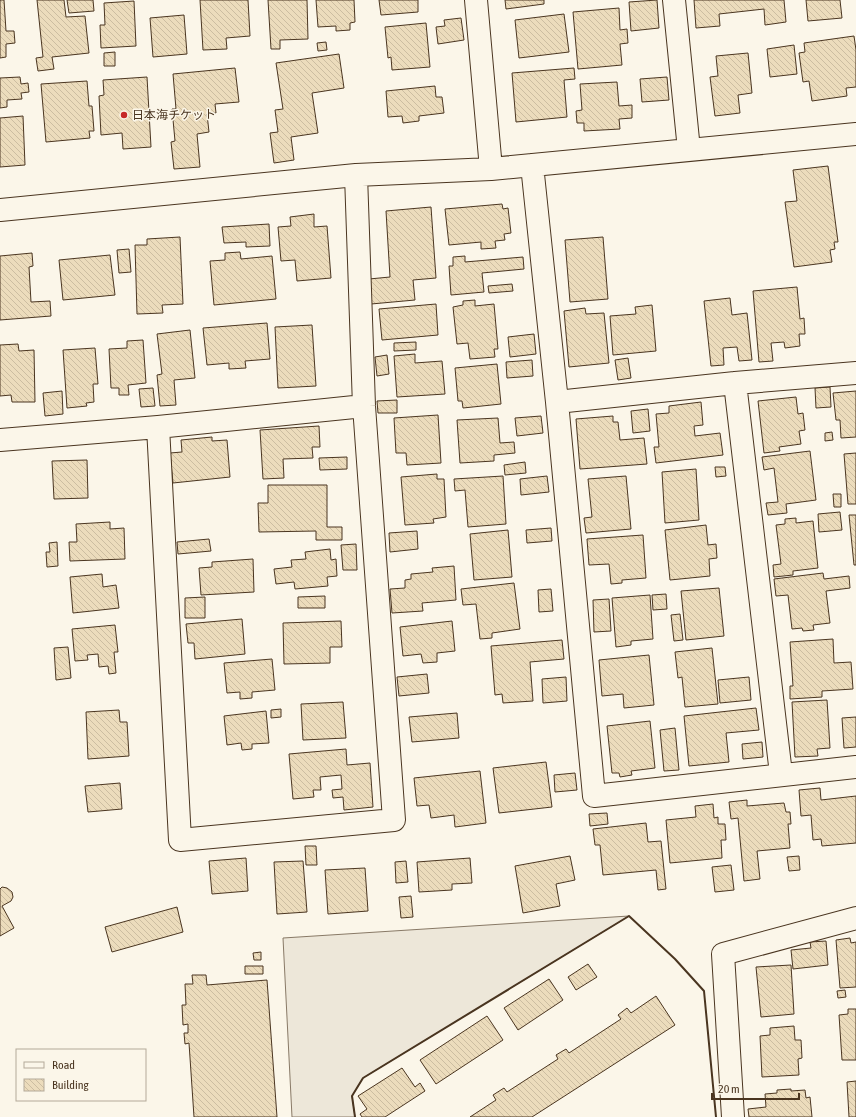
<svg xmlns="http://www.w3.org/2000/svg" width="856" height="1117" font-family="'Asap Condensed','Noto Sans JP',sans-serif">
	<defs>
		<pattern id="building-back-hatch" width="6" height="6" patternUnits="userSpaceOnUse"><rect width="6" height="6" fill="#ecdcbc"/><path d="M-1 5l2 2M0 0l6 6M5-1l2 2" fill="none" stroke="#ccbda1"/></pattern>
	</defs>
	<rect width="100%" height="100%" fill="#fbf6e9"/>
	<path fill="#ede7d9" stroke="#887966" d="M629,916L363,1078L352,1096L355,1117H292L283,938Z"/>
	<path fill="url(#building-back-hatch)" stroke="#4a3520" d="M0,0H4L6,31H14L15,43L6,44V57L0,58Z
		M37,0H64L66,17L85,16L89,53L52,57L54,69L38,71L36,58L43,57Z
		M67,0H93L94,11L69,13Z
		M200,0H248L250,36L226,38L227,49L203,50Z
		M268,0H307L308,39L280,40V49H271Z
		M316,0H354L355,22L350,23V30L336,31V26L318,27Z
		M379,0H418V12L381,15Z
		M505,0H544V4L506,9Z
		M657,0L659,28L631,31L629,2Z
		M694,0H784L786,22L765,25L764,9L719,14L720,26L696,28Z
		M806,0H840L842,18L808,21Z
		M134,1L136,46L101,48L100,25H105L104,3Z
		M619,8L620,30L627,29L628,43L620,44L622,65L578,69L573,12Z
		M564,14L569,52L519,58L515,20Z
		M184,15L187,54L153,57L150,18Z
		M461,18L464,40L438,44L436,27L445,26L444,20Z
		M426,23L430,67L392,70L391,57L388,58L385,27Z
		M854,36L856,50V87L846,88L847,96L812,101L809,81L803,82L799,53L805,52L804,43Z
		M326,42L327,50L318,51L317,43Z
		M794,45L797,74L770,77L767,49Z
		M115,52V66H104V53Z
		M748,53L752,93L738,95L740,113L715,116L710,77L718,76L716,56Z
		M339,54L344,88L312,93L318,133L291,137L294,160L274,163L270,133L278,132L275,110L283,109L276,63Z
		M235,68L239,102L215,104L216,113L207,114L209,132L197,134L200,167L174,169L171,142L175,141L172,109H176L173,74Z
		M574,68L575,79L564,80L567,117L516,122L512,73Z
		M20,77L21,84L28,83L29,92L21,93L22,99L7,100V107L0,108V78Z
		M147,77L151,147L123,149L122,133L101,135L99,96L104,95L103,80Z
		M667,77L669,100L642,102L640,79Z
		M87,81L89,106H92L94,131H89L90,138L46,142L41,84Z
		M617,82L619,106L632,105V118L619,119L620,129L584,131V123H577L576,111L582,110L580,84Z
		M435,86L436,97H442L444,113L419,116V121L403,123L402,116L388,117L386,91Z
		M23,116L25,165L0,167V118Z
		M828,166L838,242H834L835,249L830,250L832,262L794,267L785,202L797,201L793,170Z
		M502,204L503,209L508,208L511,233L504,234L505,240L495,241L496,248L481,249V242L449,245L445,209Z
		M431,207L436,278L413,280L415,300L371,304L369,279L390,277L386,211Z
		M314,214V227L327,226L331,278L297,281L295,260L281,261L278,227L291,226L290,217Z
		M269,224L270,246L246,247V242L224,243L222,227Z
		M180,237L183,304L162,305L163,313L137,314L135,245H147V239Z
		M603,237L608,299L570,302L565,240Z
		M129,249L131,272L119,273L117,250Z
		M240,252L241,259L272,256L276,299L214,305L210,261L225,260V253Z
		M32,253L33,266L29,267L31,302L50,301L51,316L0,320V256Z
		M110,255L115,295L63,300L59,260Z
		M465,256V262L523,257L524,269L482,273L484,292L451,295L449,266H453V257Z
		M512,284L513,291L489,293L488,286Z
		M797,287L800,319L804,318L805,334H799L800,346L785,348L784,342L771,343L773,361L759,362L753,291Z
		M730,298L732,315L747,313L752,360L739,361L737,347L723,348L724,365L711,366L704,301Z
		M475,300V306L494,304L498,349H494L495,357L470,359L468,343L457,344L453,307L463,305V301Z
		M436,304L438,335L382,340L379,309Z
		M652,305L656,351L613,355L610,316L636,314L635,307Z
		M585,308L586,314L604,313L609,363L569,367L564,311Z
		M267,323L270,359L245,361L246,368L229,369V363L207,365L203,328Z
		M312,325L316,386L278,388L275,327Z
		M190,330L195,378L174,380L176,405L160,406L157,375L162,374L157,334Z
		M534,334L536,354L510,357L508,337Z
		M143,340L146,383L128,385L129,395H119V388H111L109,349L127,348V341Z
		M416,342V350L394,351V343Z
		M18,344L19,351L34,350L35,402H12L11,395L0,396V345Z
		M95,348L98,384H93L94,402L86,403L87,406L67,408L63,350Z
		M415,354V363L442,361L445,394L397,397L394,356Z
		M387,355L389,374L377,376L375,357Z
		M628,358L631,378L618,380L615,360Z
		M532,360L533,376L507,378L506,362Z
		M497,364L501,404L463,408L462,401H458L455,368Z
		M830,387L831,407L816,408L815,388Z
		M153,388L155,406L141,407L139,389Z
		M62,391L63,414L45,416L43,393Z
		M856,391V437L841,438L840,420H836L833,393Z
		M796,397L798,414L803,413L805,430L799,431L801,444L779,447L780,451L764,453L758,401Z
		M397,400V413H378L377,401Z
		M701,402L703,425L694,426L695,436L720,433L723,455L656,463L654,447H659L656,414L669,413V406Z
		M648,409L650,431L633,433L631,411Z
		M438,415L441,463L407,465L406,453H396L394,418Z
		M541,416L543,433L517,436L515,418Z
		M613,416V422H618L620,440L644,438L647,464L580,469L576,419Z
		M498,418L500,443L514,442L515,453L494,455V461L460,463L457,420Z
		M319,426L320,447H312L313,458L283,459L284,478L263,479L260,430Z
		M832,432L833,440L825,441V433Z
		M212,437V441L227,440L230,477L173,483L170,453L182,452L181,440Z
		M810,451L816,500L786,504L787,513L768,515L766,503L778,502L774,468L764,470L762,457Z
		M856,453V504H848L844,454Z
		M347,457V469L320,470L319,458Z
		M87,460L88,498L54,499L52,461Z
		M525,462L526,473L505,475L504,465Z
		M715,467H725L726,476L716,477Z
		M696,469L699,520L665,523L662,472Z
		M437,474V479H444L446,517L433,519L434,523L405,525L401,477Z
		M503,476L506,524L468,527L465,490L455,491L454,479Z
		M547,476L549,492L521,495L520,479Z
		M626,476L631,529L586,533L584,518L592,517L588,479Z
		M268,485H327V527H342V540H316V531L259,532L258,503H268Z
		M833,494H841V507H834Z
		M840,512L842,530L819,532L818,514Z
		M849,515H856V565H854Z
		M796,518V523L813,521L818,568L793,571V575L774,577L773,565L781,564L776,525L785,524V519Z
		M110,522V529L124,528L125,559L70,561L69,542H77L76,524Z
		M706,525L708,545L716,544L717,558L709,559L710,576L670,580L665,530Z
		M551,528L552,541L527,543L526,530Z
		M508,530L512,577L474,580L470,534Z
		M417,531L418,549L390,552L389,533Z
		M643,535L646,578L622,580V583L611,584L609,564L589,565L587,539Z
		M209,539L211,551L178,554L177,542Z
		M57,542L58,566L47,567L46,552H50L49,543Z
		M356,544L357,570H343L341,545Z
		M330,549L331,560L336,559L337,576L327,577L328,586L295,589L294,582L276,584L274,569L292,567L291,560L306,559L305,552Z
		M253,559L254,592L201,595L199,568L212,567V562Z
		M454,566L456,600L422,603L423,611L392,613L390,589L405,588V580L411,579V574L433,572L432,568Z
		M823,573L824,579L849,576L850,588L826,591L830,623L813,625L814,630L803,631L802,628L792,629L788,595L776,596L774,579Z
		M102,574L103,587L116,585L119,608L73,613L70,577Z
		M514,583L520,629L492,633V638L480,639L476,604L463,605L461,589Z
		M719,588L724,636L686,640L681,591Z
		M551,589L553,611L539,612L538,590Z
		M666,594L667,609L653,610L652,595Z
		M650,595L653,639L631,641V645L616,647L612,598Z
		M325,596V608H298V597Z
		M205,597V618H185V598Z
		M609,599L611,631L594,632L593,600Z
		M680,614L683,640L674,641L671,615Z
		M242,619L245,654L195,659L194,643H188L186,624Z
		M341,621L342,647H330V663L284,664L283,623Z
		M452,621L455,651L437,653V662L423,663L421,654L403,656L400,627Z
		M115,625L118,652H114L116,673L109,674L108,666L99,667L98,654L87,655L88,660L75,661L72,629Z
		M833,639L834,663L851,662L853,689L822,691V697L790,699V686H793L790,642Z
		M562,640L564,659L530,662L533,701L503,703L502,694L495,695L491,646Z
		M68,647L71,678L56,680L54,648Z
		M712,648L718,704L685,707L682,677L678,678L675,652Z
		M649,655L654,705L624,708L623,694L602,696L599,660Z
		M272,659L275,690L252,692V698L240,699V692L227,693L224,663Z
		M427,674L429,693L399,696L397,677Z
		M566,677L567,701L543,703L542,679Z
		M749,677L751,700L720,703L718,680Z
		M827,700L830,748L817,749L818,756L795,757L792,702Z
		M343,702L346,738L303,740L301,704Z
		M756,708L759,730L726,733L729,762L689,766L684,716Z
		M281,709V717L271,718V710Z
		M119,710L120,722H127L129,756L88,759L86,712Z
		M266,711L269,743L252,744V749L242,750L241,743L227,745L224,716Z
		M457,713L459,738L412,742L409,717Z
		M856,717V747L844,748L842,718Z
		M650,721L655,768L631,771L632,775L620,777L619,773H612L607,726Z
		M675,728L679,770L664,771L660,730Z
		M762,742L763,757L743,759L742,744Z
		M346,749L347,765L370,763L373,807L344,810L343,797L333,798L332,790L342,789L341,775L320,777L321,790H313L314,797L293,799L289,754Z
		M546,762L552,807L499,813L493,768Z
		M480,771L486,823L455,827L454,815L431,818L429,805L417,806L414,778Z
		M575,773L577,790L555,792L554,775Z
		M120,783L122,809L88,812L85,786Z
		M820,788L821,800L856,796V843L822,846L821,839L813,840L811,815L801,816L799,790Z
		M747,800V806L784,803L786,812H790L791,824H788L790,848L757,851L760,879L744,881L738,818L731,819L729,802Z
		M713,804L714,818L718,817V824H725L726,840H721L722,858L670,863L666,820L696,817L695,806Z
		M607,813L608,824L590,826L589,814Z
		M646,823L648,842L661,841L666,889L658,890L656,870L603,875L600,845H595L593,829Z
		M305,846H316L317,865H306Z
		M570,856L575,880L556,884L560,906L523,913L515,866Z
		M799,856L800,870L789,871L787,857Z
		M246,858L248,891L212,894L209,861Z
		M470,858L472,883L452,884V890L419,892L417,862Z
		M303,861L307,912L277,914L274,862Z
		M406,861L408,882L396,883L395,862Z
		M731,865L734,890L715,892L712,867Z
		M365,868L368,911L328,914L325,870Z
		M2,887L7,888L12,892L13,897L11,901L2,906L14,928L0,936V889Z
		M411,896L413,917L401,918L399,897Z
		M177,907L183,932L112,952L105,927Z
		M850,938L851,943L856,942V987L840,988L836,940Z
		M826,941L828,965L793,969L791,950L811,948L810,942Z
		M261,952V960H254L253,953Z
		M588,964L597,977L576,990L568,977Z
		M791,965L794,1014L761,1017L756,967Z
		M245,966H263V974H245Z
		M192,975H206L207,985L267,980L277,1117H194L189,1043L185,1044L184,1033H188V1024L183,1025L182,1005H186L185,984H193Z
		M549,979L563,1000L518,1030L504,1008Z
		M845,990L846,997L838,998L837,991Z
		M656,996L675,1025L532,1117H470L496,1100L493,1095L504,1088L507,1092L558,1059L556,1055L566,1049L569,1053L621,1019L618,1015L627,1008L631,1013Z
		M848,1009H856V1060H842L839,1015L848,1014Z
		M487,1016L503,1040L436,1084L420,1060Z
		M794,1026L795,1040H801L802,1058L798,1059L799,1075L762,1077L760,1036L770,1035V1028Z
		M402,1068L415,1087L420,1083L425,1091L385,1117H362L360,1114L367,1109L358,1096Z
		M856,1081V1117H849L847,1082Z
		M791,1089V1091L805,1090L806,1098L810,1097L812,1117H749L748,1109L766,1107L765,1094L777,1093V1090Z"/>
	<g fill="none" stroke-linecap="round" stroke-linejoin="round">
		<g stroke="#4a3520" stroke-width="24">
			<path id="minor" d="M476,0L491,169
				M674,0L689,150
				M532,165L557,402L594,796L856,767
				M0,210L356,175L491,169L856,134
				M735,383L781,774
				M557,402L735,383L856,373
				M158,427L180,840L394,820L364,406L356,175
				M0,440L158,427L364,406
				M733,1117L723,954L856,918"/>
		</g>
		<use href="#minor" stroke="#fbf6e9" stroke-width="22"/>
		<path stroke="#4a3520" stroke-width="2" d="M355,1117L352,1096L363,1078L629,916L675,959L704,991L716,1117"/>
	</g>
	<circle fill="#c62828" stroke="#fbf6e9" stroke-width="1.5" cx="124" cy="115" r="4"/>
	<g text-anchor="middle" stroke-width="3" stroke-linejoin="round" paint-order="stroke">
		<g font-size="12" fill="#4a3520" stroke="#fbf6e9" text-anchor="start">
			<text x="132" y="119">日本海チケット</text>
		</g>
	</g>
	<rect x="16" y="1049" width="130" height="52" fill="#fbf6e9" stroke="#b4a999"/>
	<rect x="24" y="1062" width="20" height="6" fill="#fbf6e9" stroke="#b4a999"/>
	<text x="52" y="1069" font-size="12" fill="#4a3520">Road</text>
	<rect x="24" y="1079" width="20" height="12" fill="url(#building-back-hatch)" stroke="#b4a999"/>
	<text x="52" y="1089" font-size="12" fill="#4a3520">Building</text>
	<path d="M712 1093v6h87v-6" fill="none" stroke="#4a3520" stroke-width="2"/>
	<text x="718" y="1093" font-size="12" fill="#4a3520" stroke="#fbf6e9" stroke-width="3" paint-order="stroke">20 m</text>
</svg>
